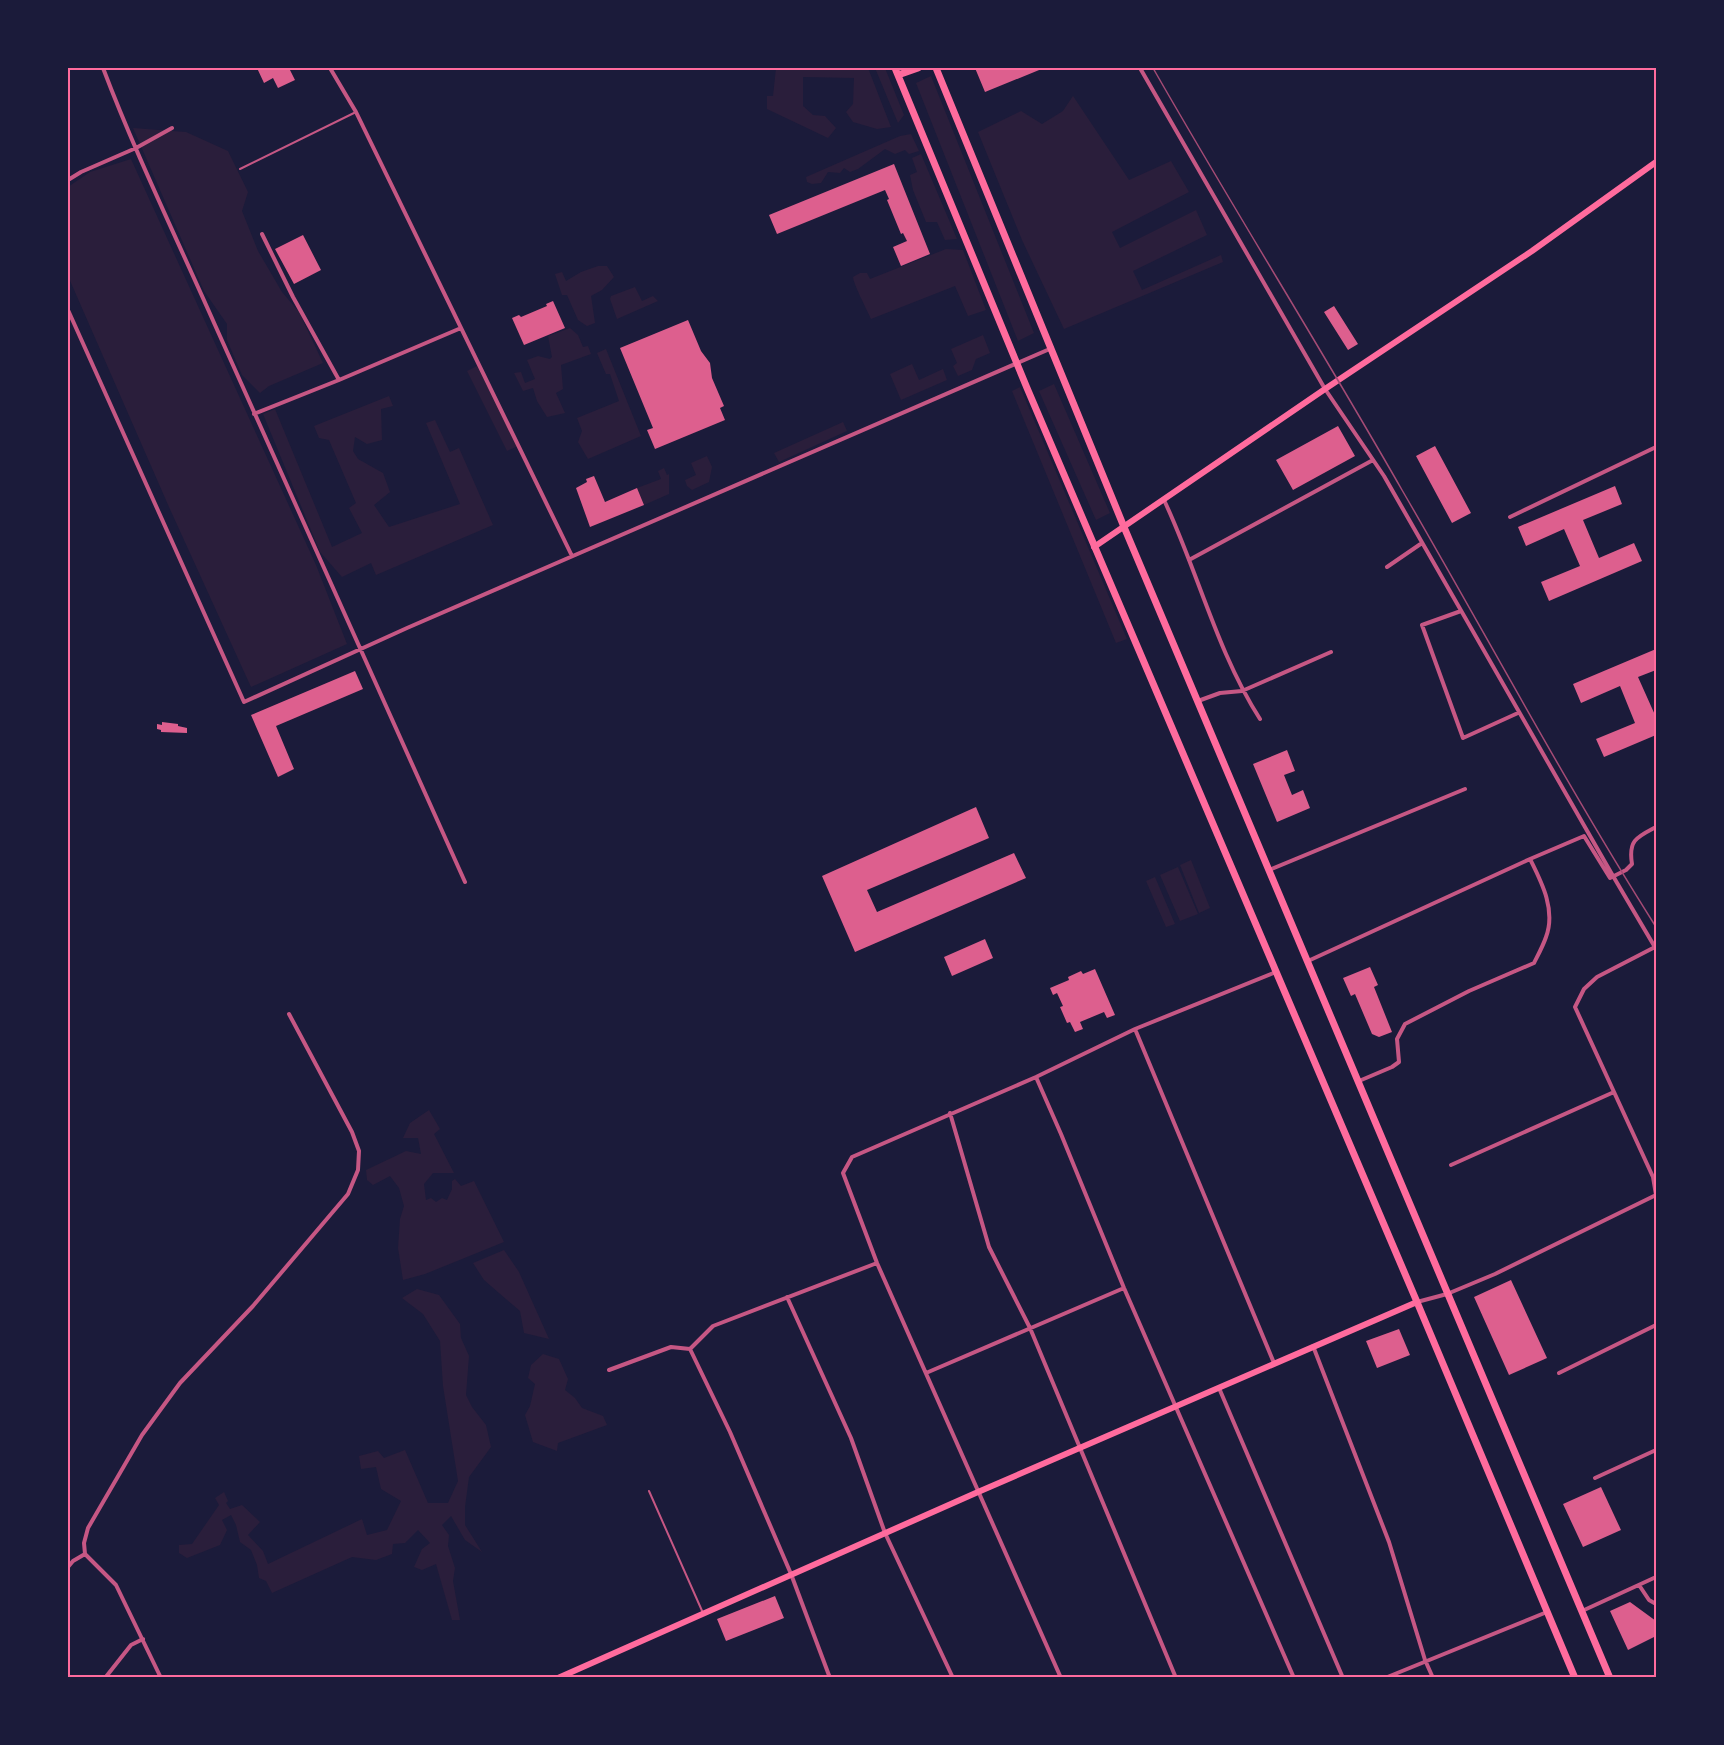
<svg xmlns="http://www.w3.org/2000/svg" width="1724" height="1745" font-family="Roboto,sans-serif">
	<rect width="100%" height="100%" fill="#1b1b3a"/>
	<path fill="#2a1e3b" d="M776,68H868L891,127L877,129L853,122L846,112L853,104L854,78L803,77V106L813,115L825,116L836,128L828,138L767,109V96H773Z
		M875,68H885L904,115L898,123Z
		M931,76L1034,333L1018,341L916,83Z
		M1073,96L1129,180L1171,161L1189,192L1112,232L1120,248L1196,210L1207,235L1133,271L1142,290L1221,255L1223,262L1064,329L1022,240L978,132L1021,111L1042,124L1063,111Z
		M133,128L186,132L228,151L248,192L242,211L258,251L282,292L299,312L323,363L269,386L260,393L242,375L227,340V324L204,291Z
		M911,134L919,151L909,154L905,150L895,154L885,149L858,169L850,172L844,168L840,173L828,172L821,183L812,184L807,182L806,177L900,136Z
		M921,154L957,239L945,240L937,222H926L913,190L910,175L917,172L912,158Z
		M131,159L316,565L347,644L251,687L169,507L68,276V187L90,172Z
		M946,249L963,250L986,310L968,316L955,286L871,319C867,310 853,283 853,277L860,273H867L870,279Z
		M598,266H607L614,277L602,290L591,296L595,323L587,326L578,320L567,295H562L555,274L562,272L566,281L581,272Z
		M635,287L642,301L653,296L658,301L617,319L610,299L611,296Z
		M570,328L578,335L583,347L588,346L591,354L561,365L563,389L556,393L565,413L547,417L537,401L533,388L523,391L514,373L521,372L525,383L535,379L527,360L538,356L550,359L552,357L548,336Z
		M983,335L990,353L976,359L972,370L958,376L953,366L957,363L951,349Z
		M606,349L641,436L588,459L578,442L582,431L577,418L619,401L610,374H606L597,353Z
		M912,364L919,380L943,369L947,380L901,400L890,374Z
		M477,366L518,446L507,451L467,371Z
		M1054,384L1110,513L1096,520L1039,391Z
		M1020,387L1127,639L1116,643L1012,391Z
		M389,396L393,406L381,409L382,440L367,444L355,437L353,451L358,459L383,473L390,492L374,505L389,527L460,504L426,423L435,420L450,452L459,448L493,525L376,575L371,563L342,577L320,552L263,414L275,409L332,547L362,533L349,508L356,503L329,440L319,438L314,426Z
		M843,422L847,431L779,462L774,453Z
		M707,456L712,467L709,482L692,490L687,486L685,480L696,475L691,463Z
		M664,468L667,475L669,474V494L644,505L637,488L661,479L658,471Z
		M1191,860L1210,908L1199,913L1180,865Z
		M1178,867L1198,914L1180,921L1160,875Z
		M1155,877L1175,924L1166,927L1146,881Z
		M429,1110L440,1129L434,1134L454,1173H433L424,1184L426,1200L431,1198L436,1202L442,1198L447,1200L452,1189V1181L455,1179L461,1186L474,1181L504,1242L425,1274L403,1280L398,1248L400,1219L404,1206L399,1188L390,1176L373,1185L367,1180L366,1170L406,1151L421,1154L418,1138H403L410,1123Z
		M504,1250L519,1272L549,1339L524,1333L520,1311L484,1280L473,1263Z
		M417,1289L439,1295L460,1324L461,1338L469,1356L466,1395L472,1407L486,1425L491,1447L469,1477L465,1507V1525L482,1552L465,1540L451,1516L442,1525L449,1535L448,1546L455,1568L453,1581L460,1620H452L436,1564L422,1570L414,1567L422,1549L430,1543L418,1530L405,1543L393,1544L392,1554L376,1560L352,1557L272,1593L266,1581L259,1578L257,1565L251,1550L240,1542L236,1525L231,1515L222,1520L227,1530L220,1545L187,1558L179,1553V1545L192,1544L219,1505L215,1498L224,1492L228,1501L226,1503L230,1509L242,1505L260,1522L248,1535L263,1551L268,1564L362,1519L367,1535L387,1530L401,1501L381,1489L376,1467L361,1469L359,1456L378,1451L384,1458L405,1450L428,1503H448L458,1481L443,1386L440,1341L423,1314L402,1298Z
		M543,1354L559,1359L568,1379L565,1390L575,1398L582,1408L603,1416L607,1425L558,1443L557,1451L533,1442L525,1415L530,1406L535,1384L528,1378L531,1365Z"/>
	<path fill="#dd5f8e" d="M257,68H289L295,80L278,88L273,78L264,83Z
		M975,68H1044L985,92Z
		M894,164L930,254L901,266L893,247L907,241L903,233L901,234L887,200L889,199L885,190L777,234L769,215Z
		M303,235L321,270L294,284L275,249Z
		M553,301L565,328L524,345L512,318L519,315L521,317L547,306L546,304Z
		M1334,306L1358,344L1348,350L1324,312Z
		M688,320L701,351L710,363L712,378L724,406L720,408L725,420L655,449L647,430L653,428L620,348Z
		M1338,426L1355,456L1293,490L1276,460Z
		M1435,446L1471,513L1452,523L1416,456Z
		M594,476L605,502L637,488L644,505L590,527L576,488L587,482L586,479Z
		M1615,486L1622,504L1583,520L1599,558L1634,543L1642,561L1549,601L1541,582L1580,566L1564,529L1526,546L1518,527Z
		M1656,649V670L1638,677L1655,715L1656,714V735L1604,757L1596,739L1635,723L1620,686L1581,703L1573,684Z
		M355,671L363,689L276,726L294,769L278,777L251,715Z
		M162,722L178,724V726L187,728V733L161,732V730L157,729V724L162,725Z
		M1287,750L1295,771L1284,775L1292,795L1303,790L1310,808L1277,822L1253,764Z
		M976,807L989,838L867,890L877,912L1014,853L1026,878L855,952L822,876Z
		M985,939L993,958L952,976L944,957Z
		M1370,967L1378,985L1374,987L1392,1032L1379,1037L1372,1034L1355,994L1351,996L1343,978Z
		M1095,969L1115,1015L1107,1018L1104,1012L1080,1022L1083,1029L1075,1032L1070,1022L1067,1023L1060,1007L1063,1006L1057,993L1053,995L1050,988L1069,980L1068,977L1081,971L1083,974Z
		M1511,1280L1547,1358L1509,1375L1474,1297Z
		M1399,1329L1410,1355L1377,1368L1366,1341Z
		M1601,1487L1621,1530L1583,1547L1563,1504Z
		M775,1596L784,1618L726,1641L717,1619Z
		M1630,1602L1656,1621V1636L1628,1650L1610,1611Z"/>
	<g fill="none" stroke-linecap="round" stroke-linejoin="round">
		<path stroke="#c65784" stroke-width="2" d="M240,169L356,112
			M649,1491L703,1613"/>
		<path stroke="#c65784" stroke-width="4" d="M103,68C136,155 177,239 215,325C297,511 382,696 465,882
			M330,68L356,112L572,556
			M1140,68L1325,389L1384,476L1613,876L1656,949
			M68,180L81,172L136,148L172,128
			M68,310L244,702L407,628L1052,348
			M339,380L461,328
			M254,414L339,380L293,297L262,234
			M1164,500C1198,572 1217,652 1260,719
			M1510,517L1656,447
			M1189,560L1373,460
			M1387,567L1422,543
			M1461,611L1422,625L1463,738L1518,713
			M1198,701L1220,693L1242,691L1331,652
			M1269,870L1465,789
			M1655,947L1597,977L1584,989L1575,1007L1653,1177L1656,1195
			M1308,961L1530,859L1584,836L1610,878L1626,870L1632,864C1628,840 1637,837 1656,827
			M1135,1029L1274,1363
			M1036,1077L1061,1134L1124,1288L1294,1678
			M1359,1081L1392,1067L1399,1062L1397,1039L1405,1024L1469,991L1534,963C1538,955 1543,946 1546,937C1556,910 1542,883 1530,859
			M950,1113L989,1247L1030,1328L1176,1678
			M1451,1165L1614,1092
			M787,1297L851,1438L885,1533L953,1678
			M1417,1302L1447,1294L1495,1274L1656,1195
			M1313,1346L1389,1542L1425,1660L1433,1678
			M690,1349L730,1432L791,1574L830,1678
			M609,1370L671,1347L690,1349L713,1326L877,1263
			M926,1373L1124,1288
			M1559,1373L1656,1325
			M1219,1388L1343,1678
			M1595,1478L1656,1450
			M85,1554L84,1543L88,1528L142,1435L180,1383L253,1306L348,1194L358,1170L359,1151L352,1132L289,1014
			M85,1554L116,1585L161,1678
			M68,1567L73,1561L85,1554
			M1639,1585L1649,1600L1656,1604
			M1582,1611L1656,1577
			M105,1678L131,1645L143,1639
			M1061,1678L877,1263L843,1173L852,1157L1036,1077L1135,1029L1276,972
			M1385,1678L1547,1612"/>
		<path stroke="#ff6b9d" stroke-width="6" d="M1094,547L1325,389L1532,251L1656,162
			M558,1678L978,1492L1417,1302"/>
		<path stroke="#ff6b9d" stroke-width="7" d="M895,68L1027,388L1417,1302L1575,1678
			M936,68L1124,527L1610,1678
			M898,75L918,68"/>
		<path stroke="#a44b75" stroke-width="1.5" d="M1153,68C1234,210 1321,348 1402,490C1487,636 1566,785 1656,927"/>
	</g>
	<rect width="1724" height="1745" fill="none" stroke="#1b1b3a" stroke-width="138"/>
	<rect x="69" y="69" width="1586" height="1607" fill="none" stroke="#ff6b9d" stroke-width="2"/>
</svg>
